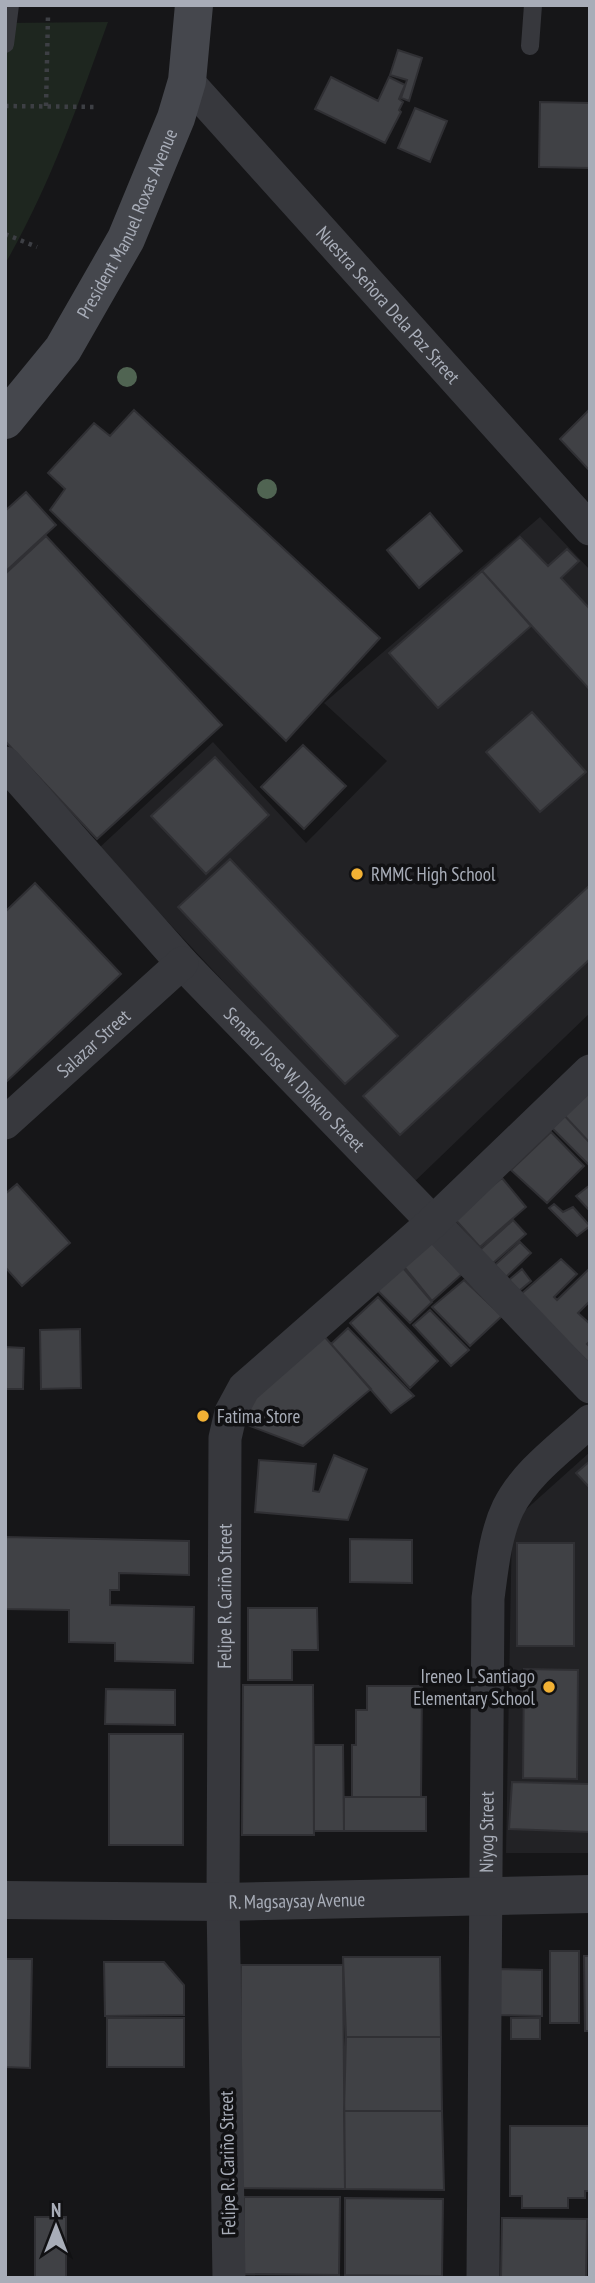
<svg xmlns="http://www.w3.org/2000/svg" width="595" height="2283" font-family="'PT Sans Narrow',sans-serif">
	<rect width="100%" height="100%" fill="#161618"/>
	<path fill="#222225" d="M540,517L590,570V1013L412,1184L99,848L213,742L306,843L387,761L324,703Z
		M590,1452V1853H506L512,1522Z"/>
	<path fill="#1e261f" d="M108,22C78,105 49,188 5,264V23Z"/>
	<path fill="#404145" stroke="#303034" stroke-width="2" d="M398,50L422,58L409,101L401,98L407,80L390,75Z
		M331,77L378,101L389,77L405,85L399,99L403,102L399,110L401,112L385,143L315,109Z
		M540,102L590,103V168L539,167Z
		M415,108L447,121L430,162L398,148Z
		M590,409V471L560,439Z
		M134,410L380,638L286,741L50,510L65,489L48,473L94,423L110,436Z
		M26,492L56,525L5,572V511Z
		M430,513L462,551L419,588L387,550Z
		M46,536L222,725L97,839L5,741V574Z
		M520,537L548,566L567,549L579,561L561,578L590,609V690L482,571Z
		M482,571L531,626L438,708L389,653Z
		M532,712L586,772L540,812L486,752Z
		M303,745L346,786L304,829L261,787Z
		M215,757L269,815L206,874L151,816Z
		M230,859L398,1036L345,1084L178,907Z
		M35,883L121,974L5,1083V912Z
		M590,885V959L400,1135L363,1096Z
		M590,1089V1143L562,1113Z
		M562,1113L590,1143V1166L549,1125Z
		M551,1132L584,1166L547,1203L511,1170Z
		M502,1178L526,1207L480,1247L453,1217Z
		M17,1184L70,1243L22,1286L5,1267V1194Z
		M590,1185V1211L576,1196Z
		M554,1204L563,1212L573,1207L590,1226L577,1236L549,1208Z
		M513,1220L526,1234L492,1264L480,1250Z
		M430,1241L462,1274L432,1301L401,1263Z
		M520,1242L531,1253L506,1277L495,1265Z
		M561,1259L577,1274L554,1297L557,1300L590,1268V1301L578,1313L590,1324V1341L587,1344L590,1347V1364L520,1295Z
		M398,1262L432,1302L410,1323L369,1282Z
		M522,1269L531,1281L519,1291L509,1280Z
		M464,1280L502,1316L470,1346L432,1307Z
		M378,1297L438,1361L410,1388L350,1323Z
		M430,1310L469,1350L451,1366L413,1325Z
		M348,1328L414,1396L391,1413L331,1344Z
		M80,1329L81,1388L41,1389L40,1330Z
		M323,1335L371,1389L303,1446L242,1423L248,1399Z
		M5,1347L24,1348L23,1389H5Z
		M334,1455L367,1469L348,1520L255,1512L259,1460L316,1464L313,1491L319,1492Z
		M590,1461V1488L576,1473Z
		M5,1537L189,1541V1575L119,1573V1590H110V1605L194,1607L193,1663L115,1661V1643L69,1642V1610L5,1609Z
		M350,1539L412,1540V1583L350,1582Z
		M517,1543H574V1646H517Z
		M248,1608H317L318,1650H292V1680H248Z
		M524,1669L578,1670L577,1779L523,1778Z
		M243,1685H313L314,1835H242Z
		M367,1686H422L421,1797H352V1745H356V1710H367Z
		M106,1689L175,1690V1725L105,1724Z
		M109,1734H183V1845H109Z
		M314,1745H343L344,1831H314Z
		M512,1782L590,1784V1832L509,1829Z
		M344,1797H426V1831H344Z
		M550,1951H579V2023H550Z
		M584,1956H590V2031H585Z
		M343,1957H440L441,2037H346Z
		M5,1959H32L30,2068L5,2067Z
		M104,1962H164L184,1985V2015L105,2016Z
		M241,1965H343L345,2189L239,2188Z
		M491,1969L542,1970V2016L491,2015Z
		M107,2018H184V2067H107Z
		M511,2018H540V2039H511Z
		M346,2037H441L442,2111H344Z
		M344,2111H442L444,2190L345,2189Z
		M510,2126H590V2191H585V2198H568V2208H522V2196H510Z
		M244,2197H340L339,2275L243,2274Z
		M345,2198L443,2199L442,2276L345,2275Z
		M35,2217H66V2278H35Z
		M502,2218L587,2219L586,2278H501Z"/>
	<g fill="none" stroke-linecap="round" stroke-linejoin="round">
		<path stroke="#3d3f44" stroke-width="4.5" stroke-dasharray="3.5 5" stroke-linecap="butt" d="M5,106L97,107
			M46,106L48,15
			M5,234L37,247"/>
		<path stroke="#37383d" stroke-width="18" d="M5,44L10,5
			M530,46L533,5"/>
		<g stroke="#37383d" stroke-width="33">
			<path id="s1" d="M187,81L590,529"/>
			<path id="s2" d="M5,763L182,963L433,1222L590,1387"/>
			<path id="s3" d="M5,1123L182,963"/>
			<path id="s4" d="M229,2278L223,1902L225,1438L231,1412L244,1388L433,1222L590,1071"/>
			<path id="s5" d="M483,2278L488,1598C492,1569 495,1535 508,1508C525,1473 562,1447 590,1421"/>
		</g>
		<path stroke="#37383d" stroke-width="38" id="s6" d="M5,1900L223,1902L590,1894"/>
		<path stroke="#45474d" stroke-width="38" id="s7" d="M5,420L63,349L126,239L176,118L187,81L194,5"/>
	</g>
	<g fill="#506452">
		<circle cx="127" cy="377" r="10"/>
		<circle cx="267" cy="489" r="10"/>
	</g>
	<g fill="#f2b134" stroke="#111113" stroke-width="2.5">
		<circle cx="357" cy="874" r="7"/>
		<circle cx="203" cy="1416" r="7"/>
		<circle cx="549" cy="1687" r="7"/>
	</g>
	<g text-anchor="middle" stroke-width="7" stroke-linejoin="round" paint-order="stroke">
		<g font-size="19" fill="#a8adb8" stroke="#111113">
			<text dy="7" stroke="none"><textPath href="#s7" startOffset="233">President Manuel Roxas Avenue</textPath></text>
			<text dy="7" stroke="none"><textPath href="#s1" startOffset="301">Nuestra Señora Dela Paz Street</textPath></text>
			<text dy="7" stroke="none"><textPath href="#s3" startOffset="119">Salazar Street</textPath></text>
			<text dy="7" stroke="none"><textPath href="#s2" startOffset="429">Senator Jose W. Diokno Street</textPath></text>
			<text dy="7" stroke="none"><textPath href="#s4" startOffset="682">Felipe R. Cariño Street</textPath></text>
			<text dy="7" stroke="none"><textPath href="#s5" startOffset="446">Niyog Street</textPath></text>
			<text dy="7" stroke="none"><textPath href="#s6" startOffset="292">R. Magsaysay Avenue</textPath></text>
			<text transform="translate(227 2163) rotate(-91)" y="7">Felipe R. Cariño Street</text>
		</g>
		<g font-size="19" fill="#a8adb8" stroke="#111113" text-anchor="start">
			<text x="371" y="881">RMMC High School</text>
			<text x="217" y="1423">Fatima Store</text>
			<text x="535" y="1683" text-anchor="end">Ireneo L Santiago<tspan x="535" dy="22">Elementary School</tspan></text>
		</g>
	</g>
	<rect width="595" height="2283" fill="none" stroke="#a8adb8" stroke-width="14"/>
	<g transform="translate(56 2227)" stroke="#111113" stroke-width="5" paint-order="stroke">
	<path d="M0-5L12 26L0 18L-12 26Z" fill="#a8adb8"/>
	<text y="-10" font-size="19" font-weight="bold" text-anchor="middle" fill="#a8adb8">N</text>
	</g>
</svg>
